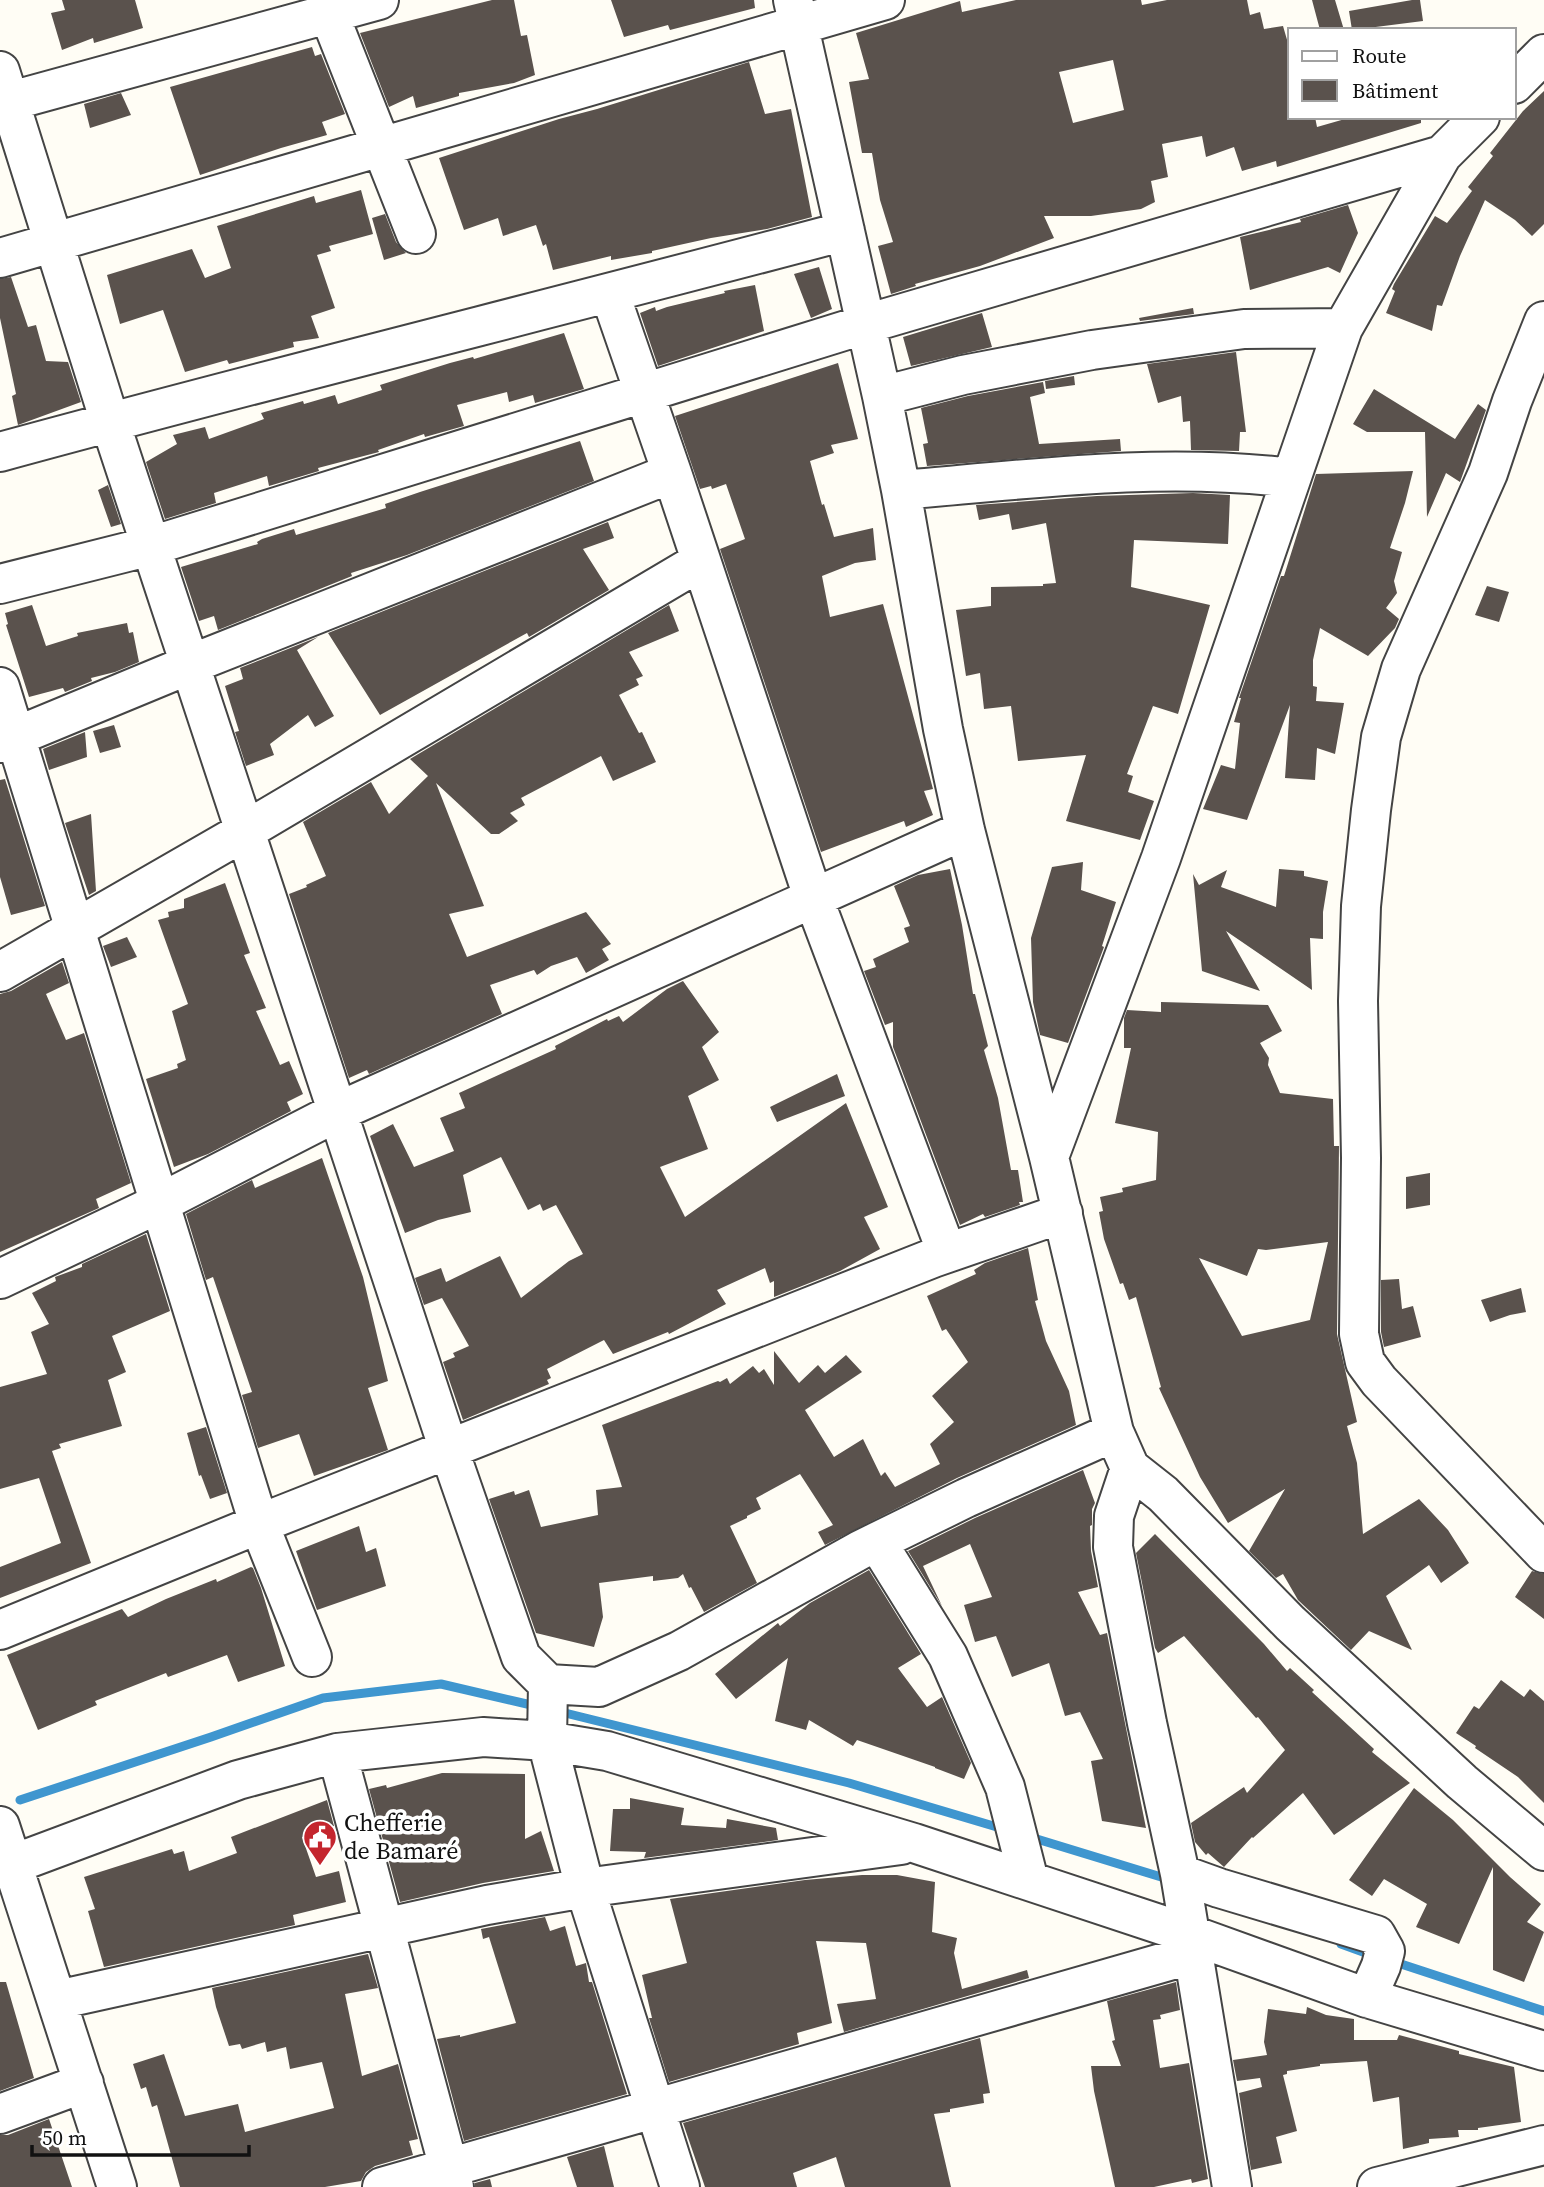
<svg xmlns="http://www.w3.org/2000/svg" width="1544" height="2187" font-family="'Source Serif 4',serif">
	<rect width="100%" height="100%" fill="#fffdf5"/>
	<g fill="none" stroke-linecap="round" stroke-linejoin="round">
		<path stroke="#3f96cf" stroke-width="9" d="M557,1711L849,1783L1007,1830
			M20,1800L211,1737L323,1698L441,1684L540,1707
			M1027,1836L1171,1880
			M1341,1944L1363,1952
			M1398,1963L1544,2011"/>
	</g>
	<path fill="#5a524d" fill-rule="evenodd" d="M62,0H135L143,28L94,43L93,38L62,50L51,13L65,10Z
		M492,0H514L521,36L527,35L535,75L514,83L459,93V96L416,108L413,96L389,107L360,33Z
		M611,0H754L755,8L670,30L668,25L624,37Z
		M1016,0H1141L1142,5L1167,0H1247L1250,15L1260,12L1264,29L1283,26L1290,50V117H1315L1317,127L1352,117H1421V123L1277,167L1276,161L1242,171L1234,147L1206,157L1202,136L1162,144L1168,177L1151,181L1155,202L1141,209L1091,216H1044L1054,238L980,266L915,284L916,286L891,294L878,246L893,242L880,200L872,153H862L849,82L869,79L856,33L960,1L962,12ZM1113,60L1124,110L1073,123L1059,72Z
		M1312,0H1335L1344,30H1320Z
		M1412,0H1420L1423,21L1352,30L1349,11Z
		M312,47L315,56L321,54L345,114L322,122L327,135L281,148L200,175L170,87Z
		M749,62L765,114L791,109L812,217L767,229L711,238L652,251V253L611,260V256L553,270L546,244L543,246L536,225L503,236L498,218L464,230L439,158L559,119L597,109Z
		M1544,91V224L1532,236L1515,220L1485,200L1460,256L1442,306L1437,305L1432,331L1386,313L1395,291L1392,289L1394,284L1435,216L1447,223L1472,191L1468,187L1493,156L1490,153L1523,111Z
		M121,93L131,115L90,128L84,104Z
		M361,190L373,234L329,246L331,251L317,255L335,308L311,316L319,338L293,342L294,347L229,364L227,360L185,372L163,310L120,324L107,275L192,249L205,278L231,268L217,226L314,196L316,203Z
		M1348,205L1358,233L1340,273L1328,267L1250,290L1240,237L1301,222L1300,219Z
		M385,214L396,242L406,253L384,260L372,218Z
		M819,267L832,309L811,318L794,274Z
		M11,277L28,327L36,325L46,361L68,362L81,402L18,425L12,396L16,394L0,318V279Z
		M755,285L764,331L658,366L640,313L655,307L656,311L667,307L725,293L724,291Z
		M1193,308L1194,314L1140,321L1139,318Z
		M982,313L992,347L911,366L903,337Z
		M564,333L584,389L535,403L533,395L509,402L507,392L457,405L464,426L425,437L424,434L378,450L379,452L318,468L319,471L269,486L267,476L214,493L216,503L165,519L146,462L177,444L173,435L205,427L209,439L264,419L261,413L303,401L304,404L335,395L338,404L382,390L380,385L450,363L473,357L474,359Z
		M1236,352L1246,432H1240L1239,451L1191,450L1190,421L1183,422L1181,396L1158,403L1147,364Z
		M838,363L858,439L831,445L834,453L810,461L822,505L824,504L834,537L873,528L876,560L855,563L822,576L830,617L883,604L933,789L924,791L933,815L906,827L904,821L821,852L720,549L745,539L726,484L712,489L711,486L700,489L675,416Z
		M1074,376L1075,385L1046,389L1045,381Z
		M1043,382L1045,393L1030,397L1039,444L1120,439L1121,451L927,466L923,444L928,443L921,408L968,396Z
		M1374,389L1455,439L1478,404L1486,410L1460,482L1446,473L1427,517L1425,432H1367L1353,424Z
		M580,441L594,481L407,555L351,573L352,576L218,630L214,616L199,621L181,567L258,544L257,542L262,539L294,529L296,535L386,508L385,504L420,492Z
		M1413,471L1405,503L1390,548L1402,552L1394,581L1397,593L1386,608L1399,619L1395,628L1368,656L1320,628L1313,660V686L1317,687L1316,701L1344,703L1335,754L1317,748L1315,780L1285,778L1290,705L1247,820L1203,809L1221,765L1235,769L1240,723L1234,722L1241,698H1239L1281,576H1284L1316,474Z
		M108,485L121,524L111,527L98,490Z
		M1193,493L1230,495L1228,544L1134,540L1131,587L1210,605L1178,714L1153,706L1127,774L1133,776L1128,792L1154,801L1140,840L1066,821L1086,755L1018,761L1011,706L984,709L980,673L966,676L956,610L991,606V587L1043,586V584L1056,583L1046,523L1012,530L1009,514L979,520L976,505L1097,496Z
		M608,522L614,538L583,549L609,590L529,637L527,633L380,715L328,633Z
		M1487,586L1509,592L1499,622L1475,615Z
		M32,605L46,646L78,636L77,633L127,623L129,633L133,632L139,662L115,672L91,678L92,681L65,692L63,688L29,697L6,625L8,624L5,613Z
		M669,605L679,631L629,652L643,676L636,679L639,685L619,695L639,733L642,732L656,762L613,781L601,756L521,798L525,805L510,813L518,821L499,834H491L436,783L484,906L449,914L467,957L586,912L611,944L602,949L609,960L586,973L577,957L551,966L537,975L534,970L490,985L502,1014L369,1074L367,1070L349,1078L289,894L307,887L306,885L326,876L303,822L371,782L389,814L428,776L410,759Z
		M318,637L297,650L334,716L315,727L308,715L270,744L274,755L246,766L235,732L239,731L225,686L243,679L240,668Z
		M114,725L121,747L100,753L93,731Z
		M85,732L87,757L49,770L43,749Z
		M5,779L45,906L11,915L0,877V780Z
		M91,814L96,891L89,895L65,823Z
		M1083,862L1081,890L1116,902L1102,946L1104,947L1068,1043L1040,1035L1033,1002L1031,938L1052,867Z
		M950,869L962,925L973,994H975L988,1046L984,1050L998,1098L1011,1170H1018L1023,1202H1019L1020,1205L985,1217L983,1214L960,1225L893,1047V1022L885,1025L864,971L876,967L873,959L909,942L904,928L910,926L894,886L918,875Z
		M1279,869L1304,871V876L1328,881L1323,912V939L1310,938L1312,990L1226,931L1260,991L1202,971L1193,874L1199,885L1227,870L1221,887L1276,907Z
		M225,883L250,953L244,955L266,1008L256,1011L280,1065L289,1061L303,1094L287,1102L291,1111L208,1154L174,1167L146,1079L178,1068L177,1064L186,1060L172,1011L188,1004L158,920L169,917L168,912L184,908V899Z
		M127,937L137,957L111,967L103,946Z
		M62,962L69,983L46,994L66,1040L84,1033L131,1183L96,1199L99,1208L0,1252V994L11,991Z
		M683,981L719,1032L702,1047L719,1080L688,1096L708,1149L660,1167L685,1217L846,1103L888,1207L864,1217L880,1249L840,1271L774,1297V1281L770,1283L765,1268L717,1290L726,1304L669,1334L668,1332L613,1354L604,1340L547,1369L551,1378L547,1380L549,1384L463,1420L443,1362L455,1357L453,1353L469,1346L442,1298L424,1305L415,1278L441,1268L446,1282L500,1256L521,1298L569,1261L583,1254L556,1205L543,1211L540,1204L528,1210L501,1157L463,1175L471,1212L438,1220L405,1233L370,1136L393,1124L414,1167L454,1151L440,1118L465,1108L459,1093L556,1049L555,1046L607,1019L608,1021L619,1016L623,1022L667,989Z
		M1161,1002L1268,1005L1282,1031L1260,1043L1269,1058L1268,1065L1280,1093L1333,1099L1334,1146H1339L1337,1334L1357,1422L1347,1426L1357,1463L1363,1534L1419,1499L1448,1530L1469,1563L1441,1583L1429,1565L1386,1596L1412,1650L1369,1631L1351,1650L1298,1600L1283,1574L1276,1578L1249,1551L1285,1489L1228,1523L1200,1477L1159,1388L1161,1387L1136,1297L1129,1300L1123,1283L1120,1284L1104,1239L1099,1212L1103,1211L1100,1197L1123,1192L1122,1188L1156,1180L1158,1132L1115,1123L1131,1048H1124V1018L1127,1010L1161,1012ZM1328,1242L1310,1320L1242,1336L1199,1258L1247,1276L1258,1249L1266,1250Z
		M837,1074L845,1096L777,1122L770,1107Z
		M322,1158L363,1277L388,1381L368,1388L388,1450L314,1476L299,1434L258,1448L242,1395L252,1392L213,1277L206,1280L186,1214L252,1180L255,1188Z
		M1430,1173V1205L1406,1209V1177Z
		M146,1234L170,1311L112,1336L126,1372L108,1380L122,1426L59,1444L61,1448L52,1451L91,1563L0,1598V1567L61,1543L39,1478L0,1489V1387L47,1374L31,1332L49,1324L32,1293L56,1281L55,1277L82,1267V1264Z
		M1028,1248L1038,1300L1035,1301L1046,1341L1069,1391L1076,1425L957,1478L825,1545L818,1532L833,1525L800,1474L756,1498L761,1509L747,1516V1518L730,1526L757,1583L704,1612L691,1587L689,1588L683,1574L678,1578L653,1581V1576L599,1583L603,1617L594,1647L536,1633L489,1499L514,1491L515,1495L529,1490L541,1527L598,1515L596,1490L622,1487L602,1425L718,1381L720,1382L727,1378L730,1384L753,1366L759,1373L764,1369L774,1385V1351L799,1383L818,1365L825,1373L846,1355L862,1372L805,1410L834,1457L863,1439L881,1476L885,1472L895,1487L940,1464L930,1444L954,1422L932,1396L968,1362L946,1329L942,1331L927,1296L976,1274L974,1270L985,1263Z
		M1399,1279L1402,1309L1413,1306L1421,1337L1384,1347L1381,1332V1280Z
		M1521,1288L1526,1312L1510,1315L1490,1322L1481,1300Z
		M206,1427L227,1493L210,1499L201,1475L199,1476L187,1433Z
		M1083,1470L1095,1503L1092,1509V1525L1090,1526L1091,1551L1098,1587L1078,1592L1100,1635L1107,1633L1146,1828L1102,1821L1091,1761L1103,1759L1080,1712L1065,1716L1049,1663L1012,1677L996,1636L975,1642L964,1605L992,1597L970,1544L923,1566L942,1606L908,1551L975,1518Z
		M359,1526L366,1552L376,1548L386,1586L317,1610L296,1551Z
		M1155,1534L1264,1644L1287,1671L1290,1668L1314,1690L1312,1692L1374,1749L1372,1752L1410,1783L1334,1835L1303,1793L1253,1838L1252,1837L1224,1867L1208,1853L1206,1855L1195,1842L1191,1823L1244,1787L1247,1793L1285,1750L1258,1717L1256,1718L1184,1636L1158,1653L1155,1648L1136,1553Z
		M251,1567L253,1568L261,1588L285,1666L238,1682L227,1655L168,1677L166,1673L95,1701L97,1705L38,1730L7,1655L122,1609L128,1617L166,1599L216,1579L217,1582Z
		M869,1570L921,1654L898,1668L927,1707L942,1697L971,1763L964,1779L935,1768V1767L857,1740L853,1746L809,1720L806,1730L775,1721L788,1658L736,1699L715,1674L778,1623L780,1626L810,1603Z
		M1532,1571L1544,1574V1619L1515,1597Z
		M1501,1680L1524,1697L1530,1689L1544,1701V1803L1518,1777L1475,1748L1476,1746L1456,1733L1474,1706L1479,1709Z
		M442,1773L525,1774V1839L541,1831L554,1871L483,1883L400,1902L369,1789L386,1785L387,1788Z
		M1414,1788L1453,1820L1510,1877L1541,1904L1527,1922L1544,1932L1524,1982L1493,1970V1867L1459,1944L1416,1927L1427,1904L1384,1879L1372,1896L1349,1880Z
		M630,1798L684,1808L681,1825L726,1828L727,1819L776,1828L778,1840L644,1858L646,1852L610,1851L613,1809H630Z
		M327,1800L334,1826L302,1837L316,1877L339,1871L346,1902L293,1915L295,1925L104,1967L88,1911L95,1909L84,1877L172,1849L174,1854L184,1851L189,1871L237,1853L231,1837Z
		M862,1875H897L935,1882L932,1932L957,1938L954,1953L962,1989L1027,1970L1029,1978L844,2032L837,2004L876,1999L866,1943L816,1941L832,2023L797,2033L799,2044L669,2082L649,2018H652L642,1975L687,1963L670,1899L805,1880Z
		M545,1917L550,1931L565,1926L576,1966L586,1963L589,1982H592L627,2094L464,2141L437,2039L460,2035V2037L516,2023L489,1937L483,1939L481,1929Z
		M368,1954L378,1988L345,1994L362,2076L398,2064L418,2139L409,2141L413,2155L375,2166L366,2172L361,2181L325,2187H180L157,2105L152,2107L146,2087L141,2089L133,2064L164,2054L185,2116L238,2104L245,2132L334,2108L322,2062L290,2069L286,2047L267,2052L265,2042L242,2049L240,2044L229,2046L216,2007L212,1988Z
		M0,1982H6L34,2078L0,2091Z
		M1176,1982L1180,2010L1160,2015L1161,2019L1153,2020L1160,2068L1189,2063L1208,2179L1192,2183L1191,2179L1154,2187H1115L1094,2091L1091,2066H1121L1112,2041L1115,2040L1107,2001Z
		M1307,2007L1326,2015L1354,2019V2040H1397L1399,2035L1459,2051V2054L1514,2067L1521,2122L1478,2128V2130H1458L1459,2137L1429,2139V2143L1403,2149L1399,2097L1373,2102L1367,2061L1320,2064V2066L1287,2071V2074L1283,2075L1297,2131L1276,2137L1282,2163L1251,2170L1239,2093L1262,2087L1260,2078L1237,2081L1233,2060L1267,2055L1264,2042L1268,2009L1306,2014Z
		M980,2038L990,2093L983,2094L984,2103L950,2109V2112L934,2114L951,2187H845L836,2157L793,2173L797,2187H705L683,2123Z
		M49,2119L72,2187H0V2135H8Z
		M604,2146L614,2187H577L567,2157Z
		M490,2179L492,2187H475V2183Z"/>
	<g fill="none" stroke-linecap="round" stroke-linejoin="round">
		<g stroke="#444" stroke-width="42">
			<path id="minor" d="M793,0L882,396L901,490L943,729L965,830L1049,1157L1114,1432L1130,1468L1163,1494L1290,1623L1462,1782L1544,1851
				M329,14L416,234
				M0,71L110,422L449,1450L521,1657L548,1684L599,1687L679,1651L860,1550L966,1498L1114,1432
				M1514,84L1544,54
				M0,104L379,0
				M0,258L885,0
				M610,294L672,473L813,897L947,1253
				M1544,321L1512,401L1488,473L1401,669L1381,737L1371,810L1361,906L1358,1001L1361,1158L1359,1334L1365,1362L1379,1381L1544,1553
				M882,396L963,375L1092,350L1244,329L1343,328
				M0,452C281,375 564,306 845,231
				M901,490C1031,479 1161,462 1291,478
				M0,584L151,546L866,324L1442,155
				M0,687L259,1524L312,1657
				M0,743L191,664L672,473
				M0,972L245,831L701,561
				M1049,1157L1161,858L1343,328L1442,155L1480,117
				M0,1279L160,1203L337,1112L965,830
				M1130,1468L1114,1516L1113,1547L1147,1723L1180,1874L1232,2187
				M877,1542L948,1656L1005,1787L1029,1881
				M0,1630L259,1524L933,1258L1063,1213
				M548,1684L547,1741L585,1888L680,2187
				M337,1753L454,2187
				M0,1826L117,2187
				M0,1869L238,1780L337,1753L483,1737L547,1741L607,1751L914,1843L1189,1934L1367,1998L1544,2051
				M1180,1874L1219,1888L1376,1935L1385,1951L1381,1966L1367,1998
				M57,2000L487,1905L585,1888L901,1845
				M0,2114L84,2083
				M382,2187L1193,1954
				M1377,2187L1544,2145"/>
		</g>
		<use href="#minor" stroke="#fff" stroke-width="38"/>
	</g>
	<defs>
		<g id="civic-pin" transform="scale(1.75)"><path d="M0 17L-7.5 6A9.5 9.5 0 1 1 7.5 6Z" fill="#c4262e" stroke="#fff"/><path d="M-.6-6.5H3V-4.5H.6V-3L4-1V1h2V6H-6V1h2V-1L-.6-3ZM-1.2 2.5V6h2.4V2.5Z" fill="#fff"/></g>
	</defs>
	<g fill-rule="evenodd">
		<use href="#civic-pin" x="320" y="1837"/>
	</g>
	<g text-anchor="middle" stroke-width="7" stroke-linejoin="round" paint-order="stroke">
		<g font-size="24" fill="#111" stroke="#fff" text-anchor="start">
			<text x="344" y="1831">Chefferie<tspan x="344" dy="28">de Bamaré</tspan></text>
		</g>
	</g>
	<rect x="1288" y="28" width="228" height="91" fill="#ffffff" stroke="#a0a0a0" stroke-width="2"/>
	<rect x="1302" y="51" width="35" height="10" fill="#ffffff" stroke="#a0a0a0" stroke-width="2"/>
	<text x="1352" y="63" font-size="21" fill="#111111">Route</text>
	<rect x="1302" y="80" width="35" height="21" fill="#5a524d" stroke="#a0a0a0" stroke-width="2"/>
	<text x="1352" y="98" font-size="21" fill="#111111">Bâtiment</text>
	<path d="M32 2145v10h217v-10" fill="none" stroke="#111111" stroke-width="3.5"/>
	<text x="42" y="2145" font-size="21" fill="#111111" stroke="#ffffff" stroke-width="5" paint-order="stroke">50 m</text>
</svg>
